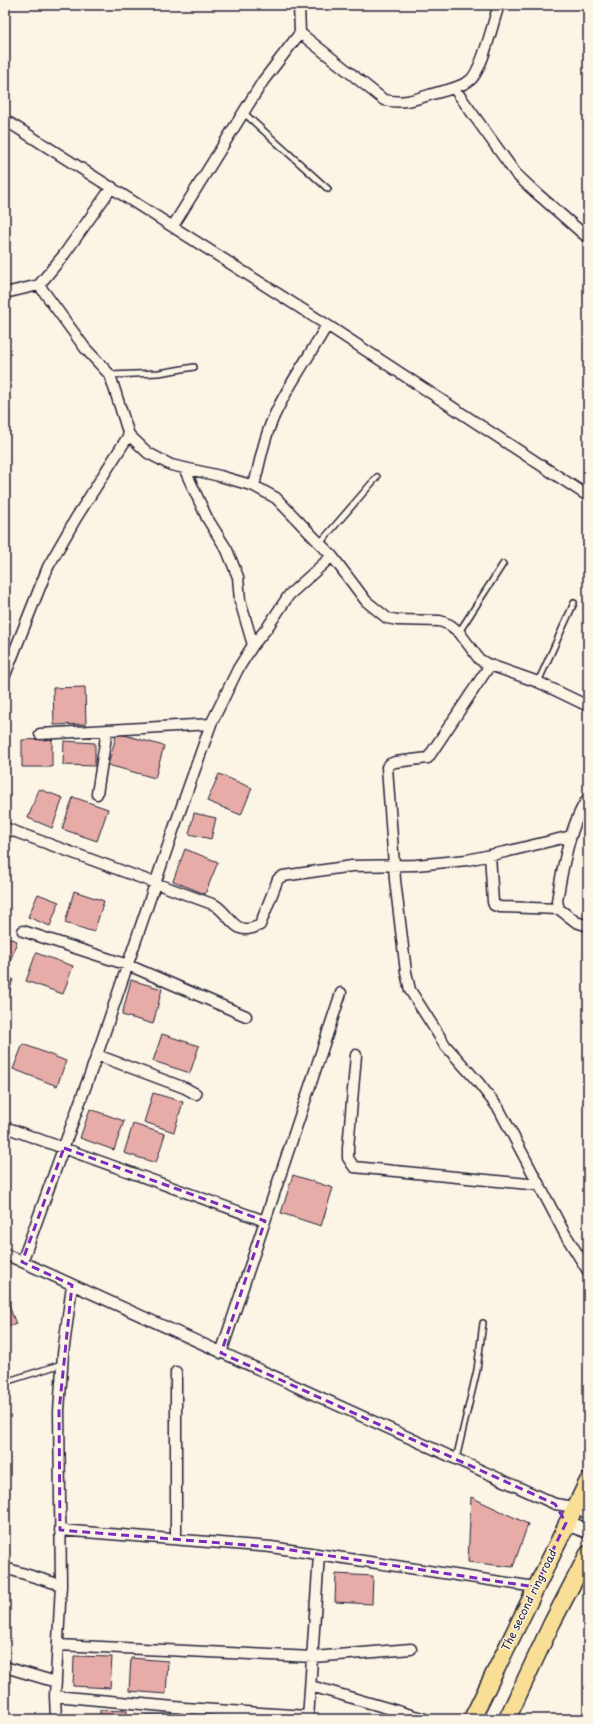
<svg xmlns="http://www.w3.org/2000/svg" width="593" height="1724" font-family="'Playpen Sans',sans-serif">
	<rect width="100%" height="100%" fill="#fcf5e5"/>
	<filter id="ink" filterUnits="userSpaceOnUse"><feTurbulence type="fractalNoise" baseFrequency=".025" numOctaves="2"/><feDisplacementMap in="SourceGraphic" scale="8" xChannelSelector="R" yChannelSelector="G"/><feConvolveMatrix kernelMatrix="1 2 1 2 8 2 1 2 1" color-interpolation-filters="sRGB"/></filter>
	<g filter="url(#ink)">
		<path fill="#e7aca7" stroke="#22223b" d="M85,687L86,724L54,725L53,688Z
			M117,733L164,746L155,778L108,765Z
			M52,739V767H22V740Z
			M64,741L95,743V766L63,765Z
			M219,774L252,788L241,815L207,801Z
			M39,789L63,798L52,828L28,818Z
			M73,797L108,809L97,841L62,829Z
			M194,813L216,818L211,839L189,834Z
			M185,849L218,862L205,894L173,881Z
			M74,891L104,901L94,932L65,923Z
			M38,894L59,902L50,926L28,917Z
			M5,937L17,941L8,968L5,967Z
			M36,953L73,966L63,994L26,981Z
			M5,977L13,979L5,1007Z
			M131,980L162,989L153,1024L122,1015Z
			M162,1034L199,1046L190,1073L153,1061Z
			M23,1044L66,1061L57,1086L13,1069Z
			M153,1093L183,1102L174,1132L144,1122Z
			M90,1109L124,1121L114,1150L80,1138Z
			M133,1124L165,1134L156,1163L124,1153Z
			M293,1175L333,1188L321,1226L281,1213Z
			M5,1295L16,1324L5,1328Z
			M471,1497L528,1524L513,1567L468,1562Z
			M336,1574L373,1576L372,1604L335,1602Z
			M74,1656L112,1657L110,1688L73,1686Z
			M131,1658L168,1661L166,1694L129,1691Z
			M100,1710L127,1711V1719H100Z
			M145,1715L171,1716V1719H145Z"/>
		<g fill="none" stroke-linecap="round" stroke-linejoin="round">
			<g stroke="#22223b" stroke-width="8">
				<path id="lane" d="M244,113L328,189
					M110,375L159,373L194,367
					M320,543L377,477
					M459,632L503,564
					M538,682L574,603
					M5,1382L62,1364
					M456,1459L477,1370L483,1323"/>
			</g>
			<g stroke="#22223b" stroke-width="13">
				<path id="street" d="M299,5L300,33
					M454,88L516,174L533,190L588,238
					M5,120L327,325L588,496
					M173,226L263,81L300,33L384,100C403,104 414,100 432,94C444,91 459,88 469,81C482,73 493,21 499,5
					M39,285L85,348L110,375L129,435L148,453L171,465L220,476L254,486L276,498L332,556L366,601L387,618L397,620L440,621L450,625L459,632L479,659L487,664L538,682L588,706
					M5,293L39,285L63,256L112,187
					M184,468L207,518L227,550L238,577L240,601L253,645L267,628L289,595L332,556
					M254,486C260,461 265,433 277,410C291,381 311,354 327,325
					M490,665L428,758L395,762L390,764L387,767L395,880L406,972L410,990L445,1045L478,1082L499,1109L565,1234L588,1271
					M5,675L48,567L76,518L129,435
					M40,734L211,724
					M97,794L107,730
					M588,798C570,824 562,870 557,901L559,909L576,922L588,926
					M5,828L215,905C233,917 234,938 260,925L278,879L283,876L352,866L416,865L467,860L505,852L571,836
					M490,855L493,902L494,905L500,907L559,909
					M23,931L128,965L246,1016
					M97,1055L185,1088L196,1094
					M356,1055L348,1148V1158L354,1167L539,1185
					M5,1127L265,1221
					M5,1254L555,1504L575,1507
					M22,1262L97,1055L173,831L211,724L238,669L253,645
					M221,1353L341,993
					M60,1530L271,1547L535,1587
					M176,1539V1372
					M5,1568L61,1585
					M58,1645L313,1657L411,1649
					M5,1667L56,1682
					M311,1686L425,1719
					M55,1696L185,1708L308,1716
					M56,1719L55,1696L61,1585L59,1411L63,1354L72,1285
					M185,1719V1708
					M308,1719L319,1555"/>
			</g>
			<g stroke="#22223b" stroke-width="17">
				<path id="secondary" d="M575,1507L588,1511
					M566,1523L588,1531"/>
			</g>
			<g stroke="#22223b" stroke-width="19">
				<path id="primary" d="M472,1719L588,1481
					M507,1719L552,1623L588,1554"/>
			</g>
			<use href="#lane" stroke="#fcf5e5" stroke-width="5"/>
			<use href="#street" stroke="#fcf5e5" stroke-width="10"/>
			<use href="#secondary" stroke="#fcf5e5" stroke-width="14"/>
			<use href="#primary" stroke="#f9df96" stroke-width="16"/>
		</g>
	</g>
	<path fill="none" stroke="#7b2cbf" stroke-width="3" stroke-dasharray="8 5" stroke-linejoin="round" d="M64,1148L265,1221L221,1353L555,1504L566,1523L535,1587L271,1547L60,1530L59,1411L72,1285L22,1262Z"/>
	<g text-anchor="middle" stroke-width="3" stroke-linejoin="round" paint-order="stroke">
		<g font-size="11" fill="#22223b" stroke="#fcf5e5">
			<text transform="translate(529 1600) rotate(-64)" y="4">The second ring road</text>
		</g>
	</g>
	<rect width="593" height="1724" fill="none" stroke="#fcf5e5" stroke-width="20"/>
	<rect x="10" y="10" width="573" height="1704" fill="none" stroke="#22223b" stroke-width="1.5" filter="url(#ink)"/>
</svg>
